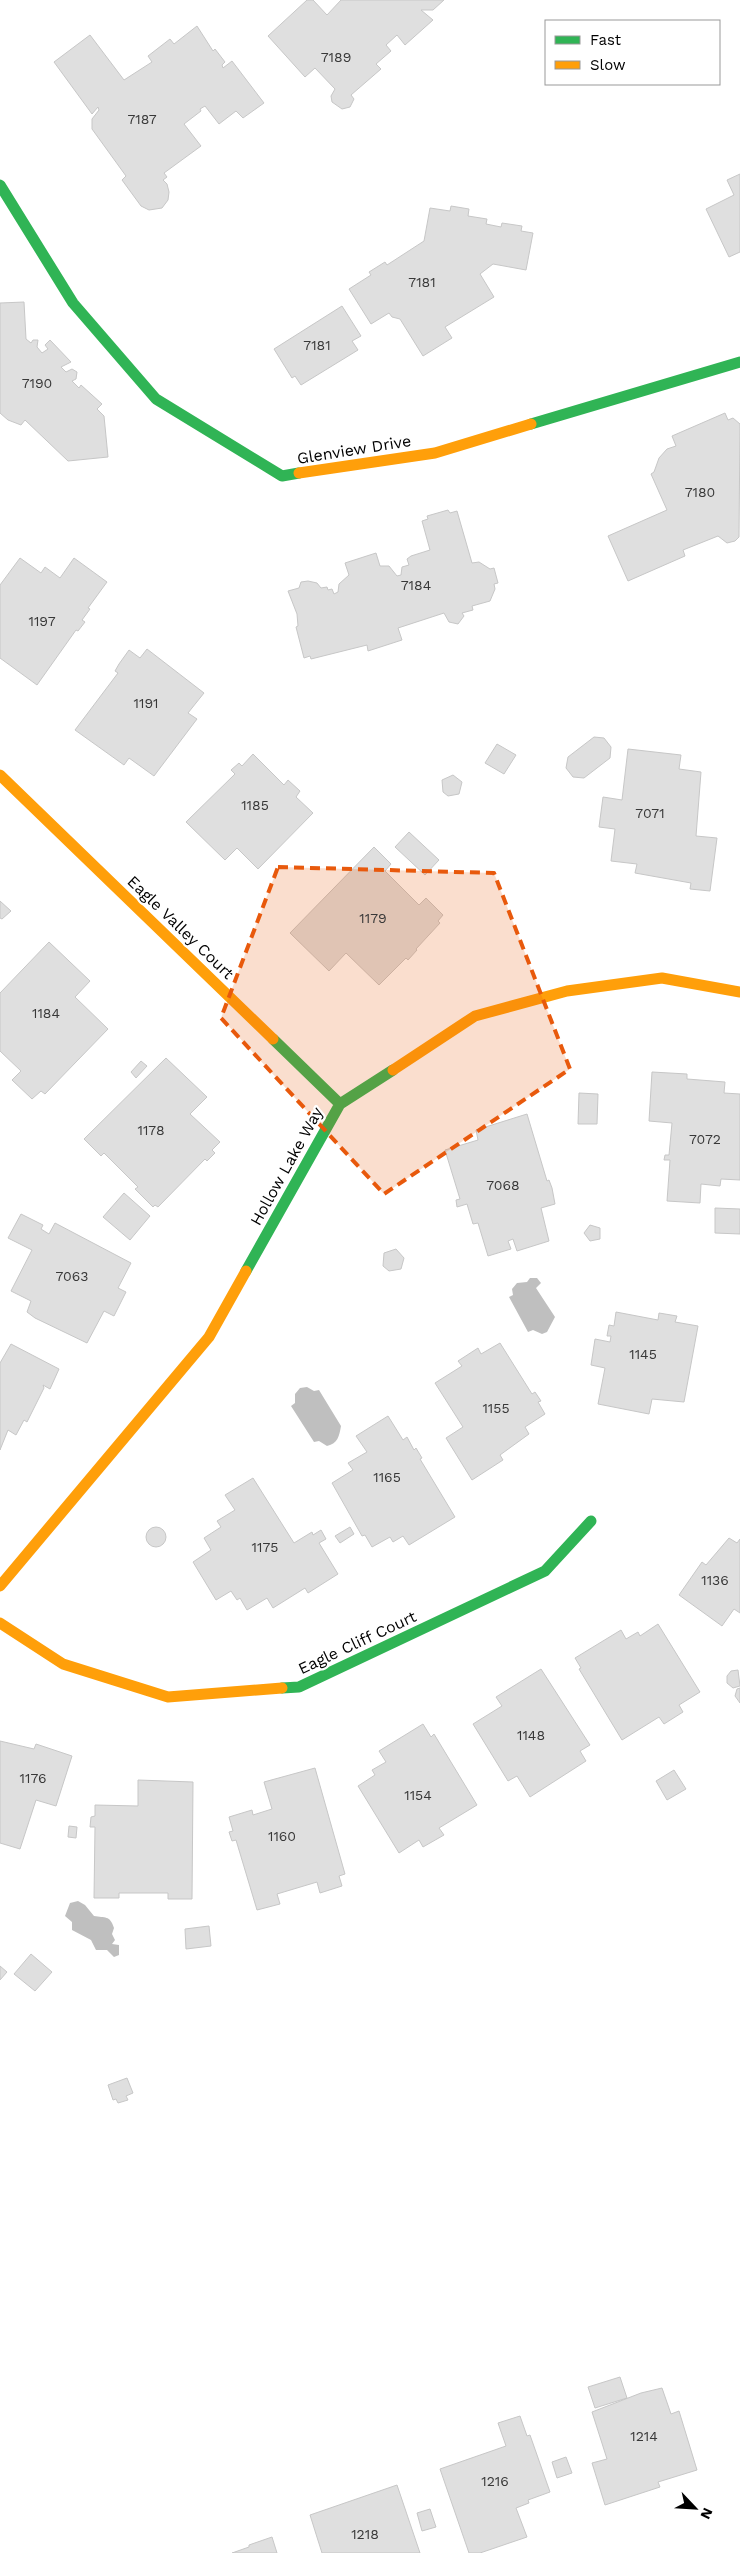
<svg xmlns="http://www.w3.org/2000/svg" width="740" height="2553" font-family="'Work Sans',sans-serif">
	<rect width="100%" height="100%" fill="#fff"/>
	<path fill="#bfbfbf" d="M530,1278H537L541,1283L536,1288L555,1317L547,1332L542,1334L533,1330L528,1332L509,1297L513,1295L512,1289L517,1283L527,1282Z
		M307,1387L314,1391L319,1390L341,1426C339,1437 338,1443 327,1446L319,1441L314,1442L291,1406L295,1403V1394L300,1388Z
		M78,1901L85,1905L94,1916C105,1918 110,1915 114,1928L112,1934L115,1940L112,1944L119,1945V1955L114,1957L107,1950H96L91,1940L72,1930V1922L65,1916L70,1903Z"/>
	<path fill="#dfdfdf" stroke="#c7c7c7" d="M307,0H313L327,15L341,0H444L433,10H421L433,20L405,45L397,35L386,45L391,51L376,64L381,69L351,95L354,99L350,107L342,109L332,102L331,96L335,89L315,68L305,77L268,36Z
		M197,26L213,51L215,49L225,62L222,65L223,68L232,61L264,103L243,118L236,111L219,124L205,106L200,109L201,111L184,124L201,146L164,173L167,177L163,180L167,184L169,192L168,200L162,208L149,210L141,206L122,180L126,176L92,129V119L99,110L98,107L92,114L54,62L90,35L124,80L152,62L148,56L170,39L174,44Z
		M740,174V252L729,257L706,209L734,195L727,180Z
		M451,206L469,209L468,216L487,219L486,224L501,227L502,223L522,226L521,231L533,233L526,270L493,264L480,274L494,297L445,327L452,338L423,356L400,319L392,317L389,313L371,324L349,289L371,275L369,272L385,262L387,265L424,241L430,208L450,211Z
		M24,302L26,339L31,343L33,340H38L37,347L42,353L48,349L45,345L50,340L71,362L61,367L66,372L72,369L77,372L76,379L72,381L79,388L81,385L102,404L97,409L104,416L108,457L68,461L25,420L21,425L8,420L0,413V303Z
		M342,306L361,336L352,341L358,350L301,385L295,376L292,378L274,349Z
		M725,413L728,420L733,418L740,424L739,537L735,541L727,543L718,536L683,550L685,556L628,581L608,536L667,510L651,474L654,472L659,458L667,449L676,446L672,436Z
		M448,510L450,513L457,511L472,563L479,562L490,569L494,568L498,583L494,584L495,589L490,601L472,606L473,610L462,613L464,616L458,624L449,622L444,613L398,628L402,640L368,651L367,645L311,659L310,656L304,658L296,627L298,626L297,614L288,591L299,588L301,582L308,581L317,583L321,588L327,587L328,590L332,589L334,594L338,592L339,584L349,575L345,563L376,553L380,566H389L397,576L401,575L402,567L409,565L407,559L411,556L430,550L422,521L428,519L427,516Z
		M20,558L41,573L45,567L60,578L74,558L107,582L88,608L90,609L82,620L85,622L78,631L76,630L37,685L0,658V585Z
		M147,649L204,693L188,713L197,719L154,776L129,758L124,765L75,730L118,673L115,671L119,664L129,650L140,658Z
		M594,737L604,738L611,747L610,758L584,778L573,777L566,768L568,757Z
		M497,744L516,755L504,774L485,763Z
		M628,749L681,755L679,769L701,772L696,836L717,838L710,891L690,889L691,883L635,873L637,864L611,861L615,829L599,827L603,797L622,800Z
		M253,754L284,785L288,780L300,791L296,797L313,813L258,869L237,848L225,860L186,822L235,774L231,770L239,763L242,766Z
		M453,775L462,782L459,794L448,796L443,792L442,780Z
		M409,832L439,860L425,875L395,847Z
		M374,847L391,864L385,871L419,905L426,898L443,915L438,921L440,923L416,949L417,950L408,960L406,958L379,985L346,953L329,971L290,933Z
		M0,901L11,911L2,919L0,918Z
		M49,942L90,981L75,997L108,1029L45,1094L41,1091L32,1099L12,1080L21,1071L0,1051V993Z
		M166,1058L207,1097L190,1114L220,1142L212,1150L215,1153L207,1161L205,1159L158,1207L155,1205L153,1207L135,1189L138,1187L104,1153L101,1156L84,1139Z
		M141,1061L147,1066L136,1078L131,1072Z
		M652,1072L687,1074V1079L725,1082L724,1093L740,1094V1180L721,1179L720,1186L701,1184L700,1203L667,1201L670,1160H664L665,1155H669L672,1123L649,1121Z
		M579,1093L598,1094L597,1124H578Z
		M527,1114L547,1181L549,1180L552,1188L555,1204L541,1208L549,1241L517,1251L513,1239L508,1241L511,1249L488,1256L478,1223L473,1224L467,1204L457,1207L456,1200L460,1199L445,1150L478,1140L476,1130Z
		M124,1193L150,1216L130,1240L103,1217Z
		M715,1208L740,1209V1234L715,1233Z
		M21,1214L43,1225L41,1229L49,1234L55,1223L131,1263L118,1288L126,1292L114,1316L104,1311L87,1343L35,1318L27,1312L31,1301L11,1291L32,1250L8,1238Z
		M590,1225L600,1228V1239L590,1241L584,1233Z
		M396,1249L404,1258L401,1269L389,1271L383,1266L384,1253Z
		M616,1312L658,1320L659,1313L677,1316L675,1322L698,1326L684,1402L652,1399L649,1414L598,1404L605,1368L591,1365L595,1339L610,1342L611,1336H607L609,1325L614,1326Z
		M500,1343L532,1394L535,1392L541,1401L538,1402L545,1414L525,1427L529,1434L500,1455L503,1460L472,1480L446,1438L463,1427L435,1383L462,1366L458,1361L478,1348L481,1354Z
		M11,1344L59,1369L50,1389L43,1385L44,1388L27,1422L24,1420L16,1435L8,1430L0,1450V1363Z
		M388,1416L403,1440L407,1437L414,1450L416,1448L422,1458L420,1459L455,1517L409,1545L403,1536L393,1542L390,1537L372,1547L365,1535L362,1536L332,1483L353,1470L348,1463L367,1452L356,1436Z
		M253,1478L294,1543L312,1532L313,1535L321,1530L326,1539L319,1543L338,1574L308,1593L305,1588L273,1608L267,1598L247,1610L240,1598L237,1600L231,1591L216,1600L193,1562L211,1550L204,1538L221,1527L217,1521L235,1510L225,1495Z
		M146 1537a10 10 0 1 1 20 0a10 10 0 1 1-20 0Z
		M350,1527L354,1534L340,1543L335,1536Z
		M729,1538L737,1543L740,1539V1613L734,1609L722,1626L679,1595L702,1562L706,1565Z
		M658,1624L700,1692L679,1705L683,1712L664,1724L659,1717L622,1740L579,1669L581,1668L575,1658L621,1630L626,1639L638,1632L640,1636Z
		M541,1669L590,1745L580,1751L586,1761L530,1797L517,1776L508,1781L473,1724L502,1706L496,1697Z
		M738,1670L740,1686L733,1688L727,1683V1676L731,1671Z
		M740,1688V1703L735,1696L737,1689Z
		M423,1724L431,1737L434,1734L477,1805L439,1828L444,1835L423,1847L419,1840L399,1853L358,1786L375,1775L372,1770L386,1762L379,1751Z
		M0,1741L34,1749L36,1744L72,1756L56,1806L36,1800L20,1849L0,1843Z
		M315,1768L345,1874L339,1876L342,1886L320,1893L317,1882L277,1894L280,1904L257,1910L236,1840L232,1841L229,1832L233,1831L229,1817L252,1810L253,1815L272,1809L264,1782Z
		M674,1770L686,1789L667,1800L656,1781Z
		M138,1780L193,1782L192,1899H168V1893H119V1898H94L95,1827H90L91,1817L95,1816V1805L138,1806Z
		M69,1826L77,1827L76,1838L68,1837Z
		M209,1926L211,1946L186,1949L185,1929Z
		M31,1954L52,1972L35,1991L14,1974Z
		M0,1966L7,1972L0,1980Z
		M127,2078L133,2093L126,2096L128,2100L118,2103L116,2099L113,2100L108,2085Z
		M620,2377L627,2398L595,2408L588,2387Z
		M662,2388L671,2414L679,2411L697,2470L658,2482L660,2487L605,2505L592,2463L607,2459L592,2412L641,2393Z
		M520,2416L527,2436L530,2435L550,2492L528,2500L529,2503L516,2508L527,2537L480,2553H469L440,2469L506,2446L498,2423Z
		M566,2457L572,2473L557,2478L552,2462Z
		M397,2485L420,2553H322L310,2515Z
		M430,2509L436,2527L422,2531L417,2513Z
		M272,2537L277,2553H232L249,2547V2545Z"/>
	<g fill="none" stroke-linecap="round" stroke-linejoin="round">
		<path stroke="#30b455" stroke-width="11" d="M0,185L73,303L156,399L282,476L299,473
			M531,424L740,362
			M273,1039L340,1104
			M246,1271L340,1104L393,1070
			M282,1688L299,1687L545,1571L591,1521"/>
		<path stroke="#ff9f0a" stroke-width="11" d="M299,473L435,453L531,424
			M0,775L273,1039
			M393,1070L475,1016L567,991L662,978L740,992
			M0,1586L209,1337L246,1271
			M0,1623L63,1664L168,1697L282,1688"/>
	</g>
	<path fill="#e8590c" fill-opacity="0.2" stroke="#e8590c" stroke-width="4" stroke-dasharray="10 6" stroke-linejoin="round" d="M278,867L494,873L570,1069L384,1194L221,1018Z"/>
	<g text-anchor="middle" stroke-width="4.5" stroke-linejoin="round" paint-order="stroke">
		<g font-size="14" fill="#383838">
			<text x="336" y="62">7189</text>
			<text x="142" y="124">7187</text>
			<text x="422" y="287">7181</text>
			<text x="317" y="350">7181</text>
			<text x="37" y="388">7190</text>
			<text x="700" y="497">7180</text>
			<text x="416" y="590">7184</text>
			<text x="42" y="626">1197</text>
			<text x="146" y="708">1191</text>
			<text x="255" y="810">1185</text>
			<text x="650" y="818">7071</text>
			<text x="373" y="923">1179</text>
			<text x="46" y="1018">1184</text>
			<text x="151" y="1135">1178</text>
			<text x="705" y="1144">7072</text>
			<text x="503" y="1190">7068</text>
			<text x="72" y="1281">7063</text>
			<text x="643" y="1359">1145</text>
			<text x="496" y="1413">1155</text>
			<text x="387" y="1482">1165</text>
			<text x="265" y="1552">1175</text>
			<text x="715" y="1585">1136</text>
			<text x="531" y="1740">1148</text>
			<text x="33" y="1783">1176</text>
			<text x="418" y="1800">1154</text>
			<text x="282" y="1841">1160</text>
			<text x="644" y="2441">1214</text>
			<text x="495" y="2486">1216</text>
			<text x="365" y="2539">1218</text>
		</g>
		<g font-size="16" fill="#000" stroke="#fff">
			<text transform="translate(354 449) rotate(-9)" y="6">Glenview Drive</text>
			<text transform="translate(181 927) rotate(44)" y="6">Eagle Valley Court</text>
			<text transform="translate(286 1166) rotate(-61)" y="6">Hollow Lake Way</text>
			<text transform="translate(357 1642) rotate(-25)" y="6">Eagle Cliff Court</text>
		</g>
	</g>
	<rect x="545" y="20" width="175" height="65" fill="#ffffff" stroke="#999999"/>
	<rect x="555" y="36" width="25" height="8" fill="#30b455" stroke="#999999"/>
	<text x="590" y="45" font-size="15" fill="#000000">Fast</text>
	<rect x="555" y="61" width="25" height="8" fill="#ff9f0a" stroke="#999999"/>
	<text x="590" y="70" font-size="15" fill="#000000">Slow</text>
	<g transform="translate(695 2508) rotate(115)" stroke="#ffffff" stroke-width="4" paint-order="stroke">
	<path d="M0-4L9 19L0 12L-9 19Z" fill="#000000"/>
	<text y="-8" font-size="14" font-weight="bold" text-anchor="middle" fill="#000000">N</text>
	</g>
</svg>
